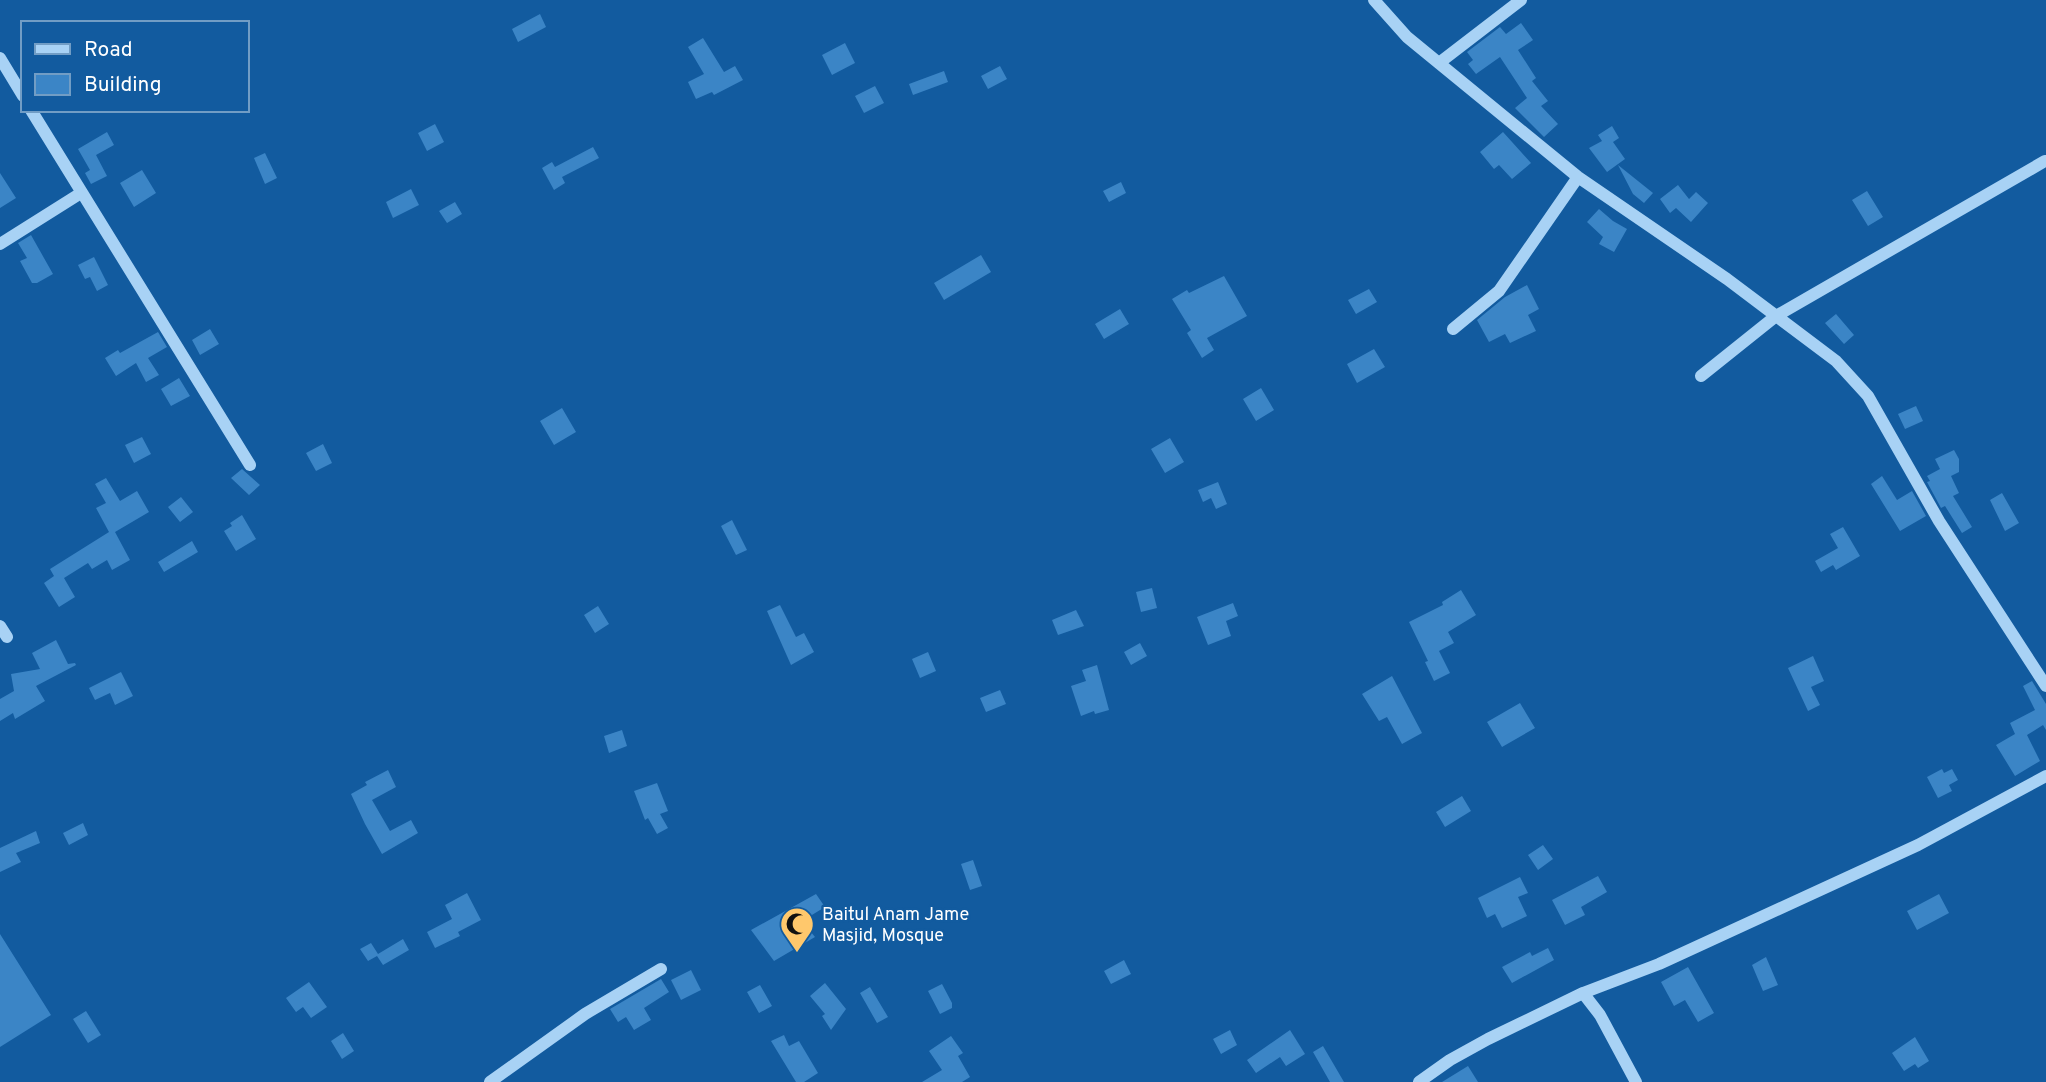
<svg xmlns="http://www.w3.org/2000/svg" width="2046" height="1082" font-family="Overpass,sans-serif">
	<rect width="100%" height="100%" fill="#125b9f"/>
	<path fill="#3b85c6" d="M540,14L546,27L518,42L512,29Z
		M1521,23L1533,40L1518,50L1536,78L1532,81L1548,101L1541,106L1558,124L1544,137L1515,108L1527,98L1500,57L1476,74L1468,64L1473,60L1467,52L1500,27L1506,34Z
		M703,38L724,72L735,66L743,80L714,95L712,92L696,99L688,82L704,74L688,47Z
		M845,43L855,63L832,75L822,55Z
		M1000,66L1007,79L988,89L981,76Z
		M944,71L948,82L913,95L909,84Z
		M875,86L884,103L864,113L855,96Z
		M435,124L444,142L427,151L418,133Z
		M1612,126L1619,138L1613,142L1625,159L1607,172L1589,148L1602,141L1598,135Z
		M107,132L114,145L96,155L107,176L91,184L85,173L90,170L78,149Z
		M1503,132L1531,163L1512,179L1499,165L1494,169L1480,152Z
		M593,147L599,158L562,177L565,183L554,190L542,168L552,162L555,167Z
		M265,153L277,178L265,184L254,158Z
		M1618,165L1653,193L1644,203L1633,194Z
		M142,170L156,193L134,207L120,183Z
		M0,173L16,198L0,208Z
		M1121,182L1126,193L1109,202L1103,191Z
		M1678,185L1689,199L1696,192L1708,203L1691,222L1676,208L1670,213L1660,199Z
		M411,189L419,205L393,218L386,202Z
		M1867,191L1883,217L1868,226L1852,200Z
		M455,202L462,214L447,223L439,211Z
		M1599,209L1613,221L1627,229L1614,252L1599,244L1603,237L1587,222Z
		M31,235L53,274L37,283H32L20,261L27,258L18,243Z
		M981,255L991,272L944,300L934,283Z
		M94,257L108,285L97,291L90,277L85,279L78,265Z
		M1224,276L1247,316L1207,338L1214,350L1202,358L1187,333L1191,330L1172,299L1187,290L1189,293Z
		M1527,285L1539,309L1528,315L1536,331L1510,343L1505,334L1489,342L1477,320L1505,297Z
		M1369,289L1377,302L1356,314L1348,300Z
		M1120,309L1129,324L1104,339L1095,324Z
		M1836,314L1854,335L1844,344L1825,323Z
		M210,329L219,344L200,355L192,340Z
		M158,332L167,347L148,358L159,375L146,382L136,363L116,376L105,358L118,350L120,353Z
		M1374,349L1385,367L1357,383L1347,364Z
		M179,378L190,396L171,406L161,389Z
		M1261,388L1274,410L1256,421L1243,399Z
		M1916,406L1923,421L1905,429L1898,414Z
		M562,408L576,432L554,445L540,421Z
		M142,437L151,454L134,463L125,445Z
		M1170,438L1184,462L1165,473L1151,449Z
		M323,444L332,463L316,471L306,453Z
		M1954,450L1959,459V472L1951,476L1959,493L1953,496L1972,527L1962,533L1945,506L1941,508L1927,482L1930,481L1927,476L1940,469L1935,459Z
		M242,469L260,485L249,495L231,478Z
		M1882,476L1897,500L1912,491L1926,516L1900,531L1871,484Z
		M106,478L120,501L137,491L149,512L115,532L130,560L112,570L107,560L92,569L88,563L64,578L75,597L59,607L44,583L54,576L50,569L109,532L96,508L106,503L95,484Z
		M1218,482L1227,504L1216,509L1211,498L1203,502L1198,490Z
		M2002,493L2019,523L2005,531L1990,500Z
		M181,497L193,512L180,522L168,507Z
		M242,515L256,539L236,551L224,531L232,526L230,523Z
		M732,520L747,550L736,555L721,526Z
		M1843,527L1860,556L1836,570L1833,565L1821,572L1815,561L1838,548L1830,534Z
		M192,541L198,552L164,572L158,562Z
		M1152,588L1157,608L1141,612L1136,592Z
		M1461,590L1476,615L1448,632L1454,643L1439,651L1450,673L1434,681L1425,662L1428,661L1409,622L1443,605L1442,602Z
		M1233,603L1238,616L1226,621L1231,636L1208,645L1197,617Z
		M780,605L796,637L804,633L814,652L791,665L767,611Z
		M598,606L609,624L595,633L584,615Z
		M1076,610L1084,626L1058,635L1052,620Z
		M56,640L68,664L75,663L76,665L36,686L45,701L15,719L13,713L0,721V699L14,691L11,674L40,669L32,653Z
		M1140,643L1147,656L1131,665L1124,652Z
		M928,652L936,671L920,678L912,659Z
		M1813,656L1824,681L1811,687L1820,705L1808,711L1788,668Z
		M1097,665L1109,710L1095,714L1094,711L1081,716L1071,686L1086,681L1082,670Z
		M121,672L133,696L115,705L110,693L95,700L89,688Z
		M1392,676L1422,733L1402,744L1387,717L1379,721L1362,694Z
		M2032,681L2046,704V730L2043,725L2027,735L2040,761L2015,776L1996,745L2015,734L2010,723L2035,710L2023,686Z
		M1000,690L1006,704L986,712L980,698Z
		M1520,703L1535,728L1502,747L1487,722Z
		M622,730L627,746L609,753L604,736Z
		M1942,769L1944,773L1952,769L1958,780L1949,785L1952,791L1938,798L1927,777Z
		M388,770L396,787L372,800L390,831L411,820L418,833L382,854L365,824L351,794L367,785L365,782Z
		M657,783L668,811L660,814L668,828L657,834L648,818L645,820L634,791Z
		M1462,796L1471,811L1445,827L1436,812Z
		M83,823L88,835L69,845L63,833Z
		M36,831L40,843L16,853L21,862L0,872V848Z
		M1543,845L1553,859L1538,870L1528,855Z
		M973,860L982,886L970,890L961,864Z
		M1598,876L1607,892L1581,907L1585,915L1565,925L1552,900Z
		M1520,877L1528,893L1518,897L1527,916L1502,928L1495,914L1487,918L1478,898Z
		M467,893L481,920L458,932L460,936L435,948L427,932L452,919L445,905Z
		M816,894L825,907L802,921L815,937L774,961L751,930Z
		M1939,894L1949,913L1917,930L1907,911Z
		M0,934L51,1015L0,1047Z
		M403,939L409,950L383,965L377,956L368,961L360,949L371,943L378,954Z
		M1548,948L1554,960L1512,983L1502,967L1530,952L1532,956Z
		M1766,957L1778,985L1763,991L1752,965Z
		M1124,960L1131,974L1111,984L1104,971Z
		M1688,967L1714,1013L1698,1022L1685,1000L1674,1006L1661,982Z
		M691,970L701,990L681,1000L671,980Z
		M661,979L669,992L644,1008L651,1020L634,1030L626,1017L618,1022L610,1009Z
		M309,982L327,1007L311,1018L303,1007L296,1012L286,998Z
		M825,983L846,1009L831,1030L822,1016L825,1014L810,996Z
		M942,984L952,1003V1008L940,1014L928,991Z
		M760,985L772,1006L759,1013L747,992Z
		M870,987L888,1017L877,1023L860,993Z
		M86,1011L101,1035L88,1043L73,1019Z
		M1230,1030L1237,1045L1221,1054L1213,1039Z
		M1290,1030L1305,1054L1286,1066L1280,1057L1256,1073L1247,1060Z
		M343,1033L354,1051L342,1059L331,1041Z
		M784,1035L789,1046L799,1041L818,1073L804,1082H796L771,1041Z
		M951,1036L963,1053L958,1056L970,1077L962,1082H922L942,1070L929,1051Z
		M1915,1037L1929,1061L1918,1068L1915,1064L1904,1071L1892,1053Z
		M1323,1046L1344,1082H1330L1313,1052Z
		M1468,1066L1478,1082H1442Z"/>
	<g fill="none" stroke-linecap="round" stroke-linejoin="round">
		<path stroke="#a8d2f5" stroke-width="12" d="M1374,0L1407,37L1578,177L1727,279L1836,361L1868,396L1939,521L2046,686
			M0,58L23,96
			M1439,63L1521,0
			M31,110L250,465
			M0,244L81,193
			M1453,329L1499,291L1578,177
			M1701,376L1776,316L2045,161
			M0,626L7,637
			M1583,993L1659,964L1918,845L2046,776
			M490,1082L585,1014L661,969
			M1419,1082L1450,1060L1488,1039L1583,993L1600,1015L1636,1082"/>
	</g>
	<defs>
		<g id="mosque-pin" transform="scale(1.75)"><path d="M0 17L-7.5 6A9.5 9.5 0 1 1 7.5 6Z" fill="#ffc86c" stroke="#125b9f"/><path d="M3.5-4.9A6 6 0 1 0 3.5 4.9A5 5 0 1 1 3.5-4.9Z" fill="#111"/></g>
	</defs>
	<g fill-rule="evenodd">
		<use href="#mosque-pin" x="797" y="924"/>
	</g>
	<g text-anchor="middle" stroke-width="5" stroke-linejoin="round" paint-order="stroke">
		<g font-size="18" fill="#fff" stroke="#125b9f" text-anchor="start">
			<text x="822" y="920">Baitul Anam Jame<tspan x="822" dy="21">Masjid, Mosque</tspan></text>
		</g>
	</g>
	<rect x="21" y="21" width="228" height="91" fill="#125b9f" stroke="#719dc5" stroke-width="2"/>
	<rect x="35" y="44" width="35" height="10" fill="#a8d2f5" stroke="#719dc5" stroke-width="2"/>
	<text x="84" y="56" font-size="21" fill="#ffffff">Road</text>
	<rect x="35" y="74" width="35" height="21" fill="#3b85c6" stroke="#719dc5" stroke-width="2"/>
	<text x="84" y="91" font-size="21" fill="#ffffff">Building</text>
</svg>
